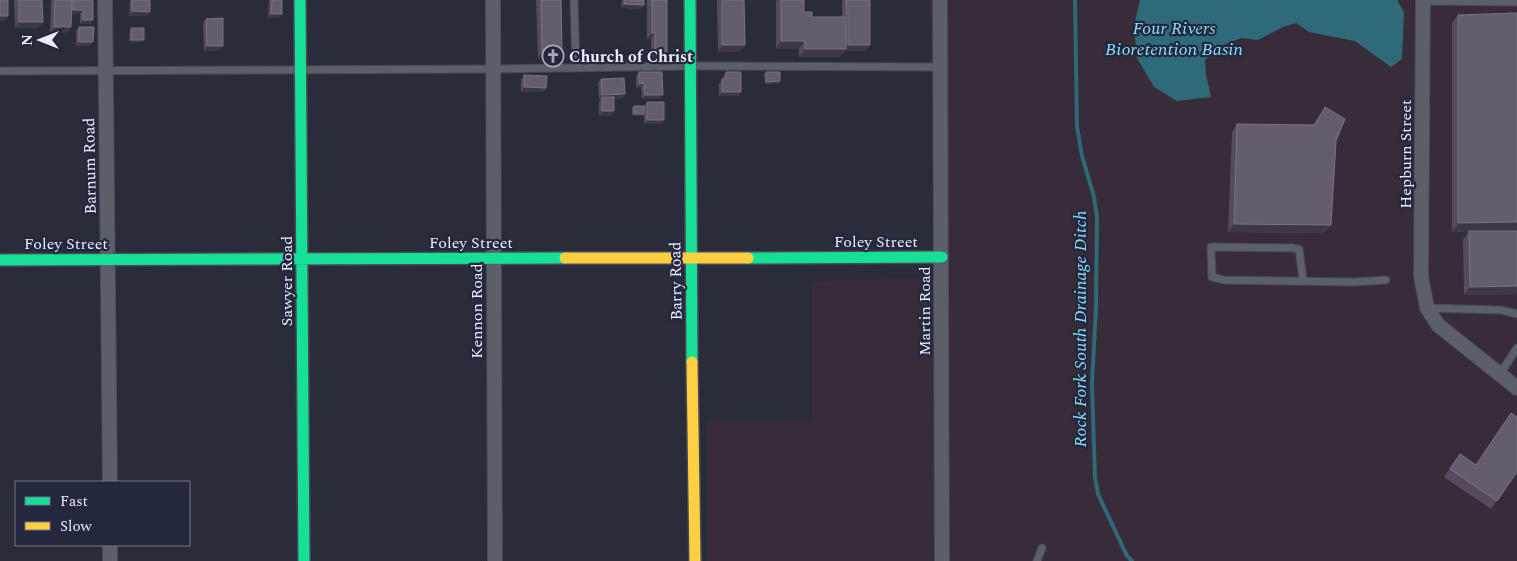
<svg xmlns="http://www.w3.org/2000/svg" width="1517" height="561" font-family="Spectral,serif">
	<rect width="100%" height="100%" fill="#2a2c39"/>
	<path fill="#392c39" d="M929,0H1517V561H707V420H812V281L935,278L933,71Z"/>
	<path fill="#2e6a7a" d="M1140,0H1397L1404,12L1402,59L1391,67L1355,41L1309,32L1296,23L1283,27L1258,40L1242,38L1220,46L1205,60L1206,74L1211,97L1177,101L1154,87L1137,58L1134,26Z"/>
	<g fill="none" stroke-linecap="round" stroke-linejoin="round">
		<path stroke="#2e6a7a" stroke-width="4" d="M1075,0L1077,127L1082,156L1094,197L1097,217L1096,307L1092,384L1095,478L1098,494L1127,556L1132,561"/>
		<g stroke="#474954" stroke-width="9">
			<path id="lane" d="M574,0L576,68
				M1423,1L1517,2
				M0,71L493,69L691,66L940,67
				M1303,280L1299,249L1292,248L1211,247L1212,277L1224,280L1354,282L1386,280
				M1427,308L1501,310L1517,314
				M1500,374L1517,348
				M1037,561L1042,548"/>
		</g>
		<g stroke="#474954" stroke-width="16">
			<path id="street" d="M105,0L110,482
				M493,0L495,561
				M940,0L942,561
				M1423,0L1421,276L1427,308L1438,325L1517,388
				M110,545V561"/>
		</g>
		<g stroke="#474954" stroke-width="14">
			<path id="fast" d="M300,0L304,561
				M690,0L692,362
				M748,258L942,257
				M0,260L565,258"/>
		</g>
		<g stroke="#474954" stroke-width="14">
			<path id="slow" d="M565,258H748
				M692,362L695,561"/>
		</g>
		<use href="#lane" stroke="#5c5e69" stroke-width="7"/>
		<use href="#street" stroke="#5c5e69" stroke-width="14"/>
		<use href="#fast" stroke="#16e098" stroke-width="11"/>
		<use href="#slow" stroke="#ffcf43" stroke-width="11"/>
	</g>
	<path fill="#544b5d" d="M14,0H42L43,22L38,28H15Z
		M51,0H93V20L90,24H80V14H71V27L67,33H50Z
		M130,0H150L147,16H129Z
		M269,0H282L279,18H268Z
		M536,0H561L557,58H538Z
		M622,0H644L641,9L621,8Z
		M647,0H667V52L663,58H651V39H647Z
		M717,0H744L745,45L740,51L718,52Z
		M776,0H804V12L812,17H842V0H870V45L866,51H845L840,57H799V49H776Z
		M1458,15L1517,230L1452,232V23Z
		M206,19L223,46L220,50L204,51L203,23Z
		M79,27L90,46H76V31Z
		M131,28L142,42H129L130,30Z
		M639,72L660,99H642L641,88H636V76Z
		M726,72L741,92L738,96H719V84L723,79V76Z
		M766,72L780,81L778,84H765L764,74Z
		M524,75L546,88L543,92H521V80Z
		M601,79L625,94L622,99H614L611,116H599V102L600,99H599L598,83Z
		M647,102L664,120L661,124H644V114L643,116H632V108L634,106H644Z
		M1325,107L1336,141L1331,225L1325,233L1228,232L1232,132L1237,124L1313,125Z
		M1469,231H1517V294L1464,295L1463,240Z
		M1460,454L1476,465L1517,472L1491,509L1444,477Z"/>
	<path fill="#3d3747" d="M624,4L644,5L641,9L621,8Z
		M73,10H83L80,14L70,15Z
		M132,11L150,12L147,16H129Z
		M271,14H282L279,18H268Z
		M0,16H8L5,21H0Z
		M83,20H93L90,24H80Z
		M19,22H43L38,28H15Z
		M54,27H71L67,33H50Z
		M652,33H655L651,39H647Z
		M131,40H144L142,42H129Z
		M781,41H805L799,49H776Z
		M79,42H93L90,46H76Z
		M722,45H745L740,51L718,52Z
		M848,45H870L866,51H845L840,57H799L805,49H845Z
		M207,46H223L220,50L204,51Z
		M562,51L557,58H538L542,52Z
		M655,52H667L663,58H651Z
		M780,81L778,84H765L766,82Z
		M644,83L641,88H636L639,84Z
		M524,87L546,88L543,92H521Z
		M722,92H741L738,96H719Z
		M625,94L622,99H602V97L600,99H599L602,95Z
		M645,95H663L660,99H642Z
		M602,111H614L611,116H599Z
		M634,114H644L643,116H632Z
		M647,120H664L661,124H644Z
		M1517,222V230L1452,232L1458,223Z
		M1234,224L1331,225L1325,233L1228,232Z
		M1517,286V294L1464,295L1470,287Z"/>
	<path fill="#645d6e" stroke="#797384" d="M0,0H8V16H0Z
		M19,0H42L43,22H19Z
		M55,0H72L71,27H54Z
		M73,0H93V20H83V10H73Z
		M132,0H150V12L132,11Z
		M272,0H282V14H271Z
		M541,0H561L562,51L542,52Z
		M625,0H644V5L624,4Z
		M652,0H667V52H655V33H652Z
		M722,0H744L745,45H722Z
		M781,0H804V12H812V17H846V49H805V41H781Z
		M846,0H870V45H848V14H846Z
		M1517,13V222L1458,223V15Z
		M223,18V46H207L206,19Z
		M79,27H94L93,42H79Z
		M131,28H144V40H131Z
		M639,72H662L663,95H645L644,83L639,84Z
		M726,72H741V92H722V79H726Z
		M766,72H780V81L766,82Z
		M524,75L547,76L546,88L524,87Z
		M624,78L625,94L602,95L601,79Z
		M602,97H614V111H602Z
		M647,102H664V120H647Z
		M634,106H644V114H634Z
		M1325,107L1345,119L1336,141L1331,225L1234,224L1237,124L1315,125Z
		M1469,231H1517V286L1470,287Z
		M1511,413L1517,417V472L1497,501L1450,469L1460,454L1476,465Z"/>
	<defs>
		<g id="church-ring" transform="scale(1.125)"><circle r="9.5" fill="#24283f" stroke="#a7a9b8" stroke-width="1.5"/><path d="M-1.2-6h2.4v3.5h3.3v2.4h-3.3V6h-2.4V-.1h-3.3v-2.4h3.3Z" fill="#a7a9b8"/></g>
	</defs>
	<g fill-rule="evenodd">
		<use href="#church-ring" x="553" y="56"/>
	</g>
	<g text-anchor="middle" stroke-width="4.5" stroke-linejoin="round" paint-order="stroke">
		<g font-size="16" font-weight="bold" fill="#eaedfc" stroke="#24283f" text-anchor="start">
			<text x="569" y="62">Church of Christ</text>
		</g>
		<g font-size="16" fill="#eaedfc" stroke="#24283f">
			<text transform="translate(1405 154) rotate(-90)" y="6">Hepburn Street</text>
			<text transform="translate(89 166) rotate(-91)" y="6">Barnum Road</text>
			<text x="876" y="247">Foley Street</text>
			<text x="471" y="248">Foley Street</text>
			<text x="66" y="249">Foley Street</text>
			<text transform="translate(286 281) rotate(-90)" y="6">Sawyer Road</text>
			<text transform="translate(675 281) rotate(-91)" y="6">Barry Road</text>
			<text transform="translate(476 311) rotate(-90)" y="6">Kennon Road</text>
			<text transform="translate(924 311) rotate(-90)" y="6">Martin Road</text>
		</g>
		<g font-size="18" font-style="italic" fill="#89dff5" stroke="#24283f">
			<text x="1174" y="34">Four Rivers<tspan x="1174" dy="21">Bioretention Basin</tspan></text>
			<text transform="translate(1080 329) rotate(-90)" y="6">Rock Fork South Drainage Ditch</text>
		</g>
	</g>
	<rect x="15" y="481" width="175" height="65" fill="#24283f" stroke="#73778b"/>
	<rect x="25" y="497" width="25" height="8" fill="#16e098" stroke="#73778b"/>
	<text x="60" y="506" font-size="15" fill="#eaedfc">Fast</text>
	<rect x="25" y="522" width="25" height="8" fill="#ffcf43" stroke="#73778b"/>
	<text x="60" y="531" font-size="15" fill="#eaedfc">Slow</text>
	<g transform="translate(40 40) rotate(270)" stroke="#24283f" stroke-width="4" paint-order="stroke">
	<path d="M0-4L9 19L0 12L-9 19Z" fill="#eaedfc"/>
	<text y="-8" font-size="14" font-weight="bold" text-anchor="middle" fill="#eaedfc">N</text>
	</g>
</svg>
